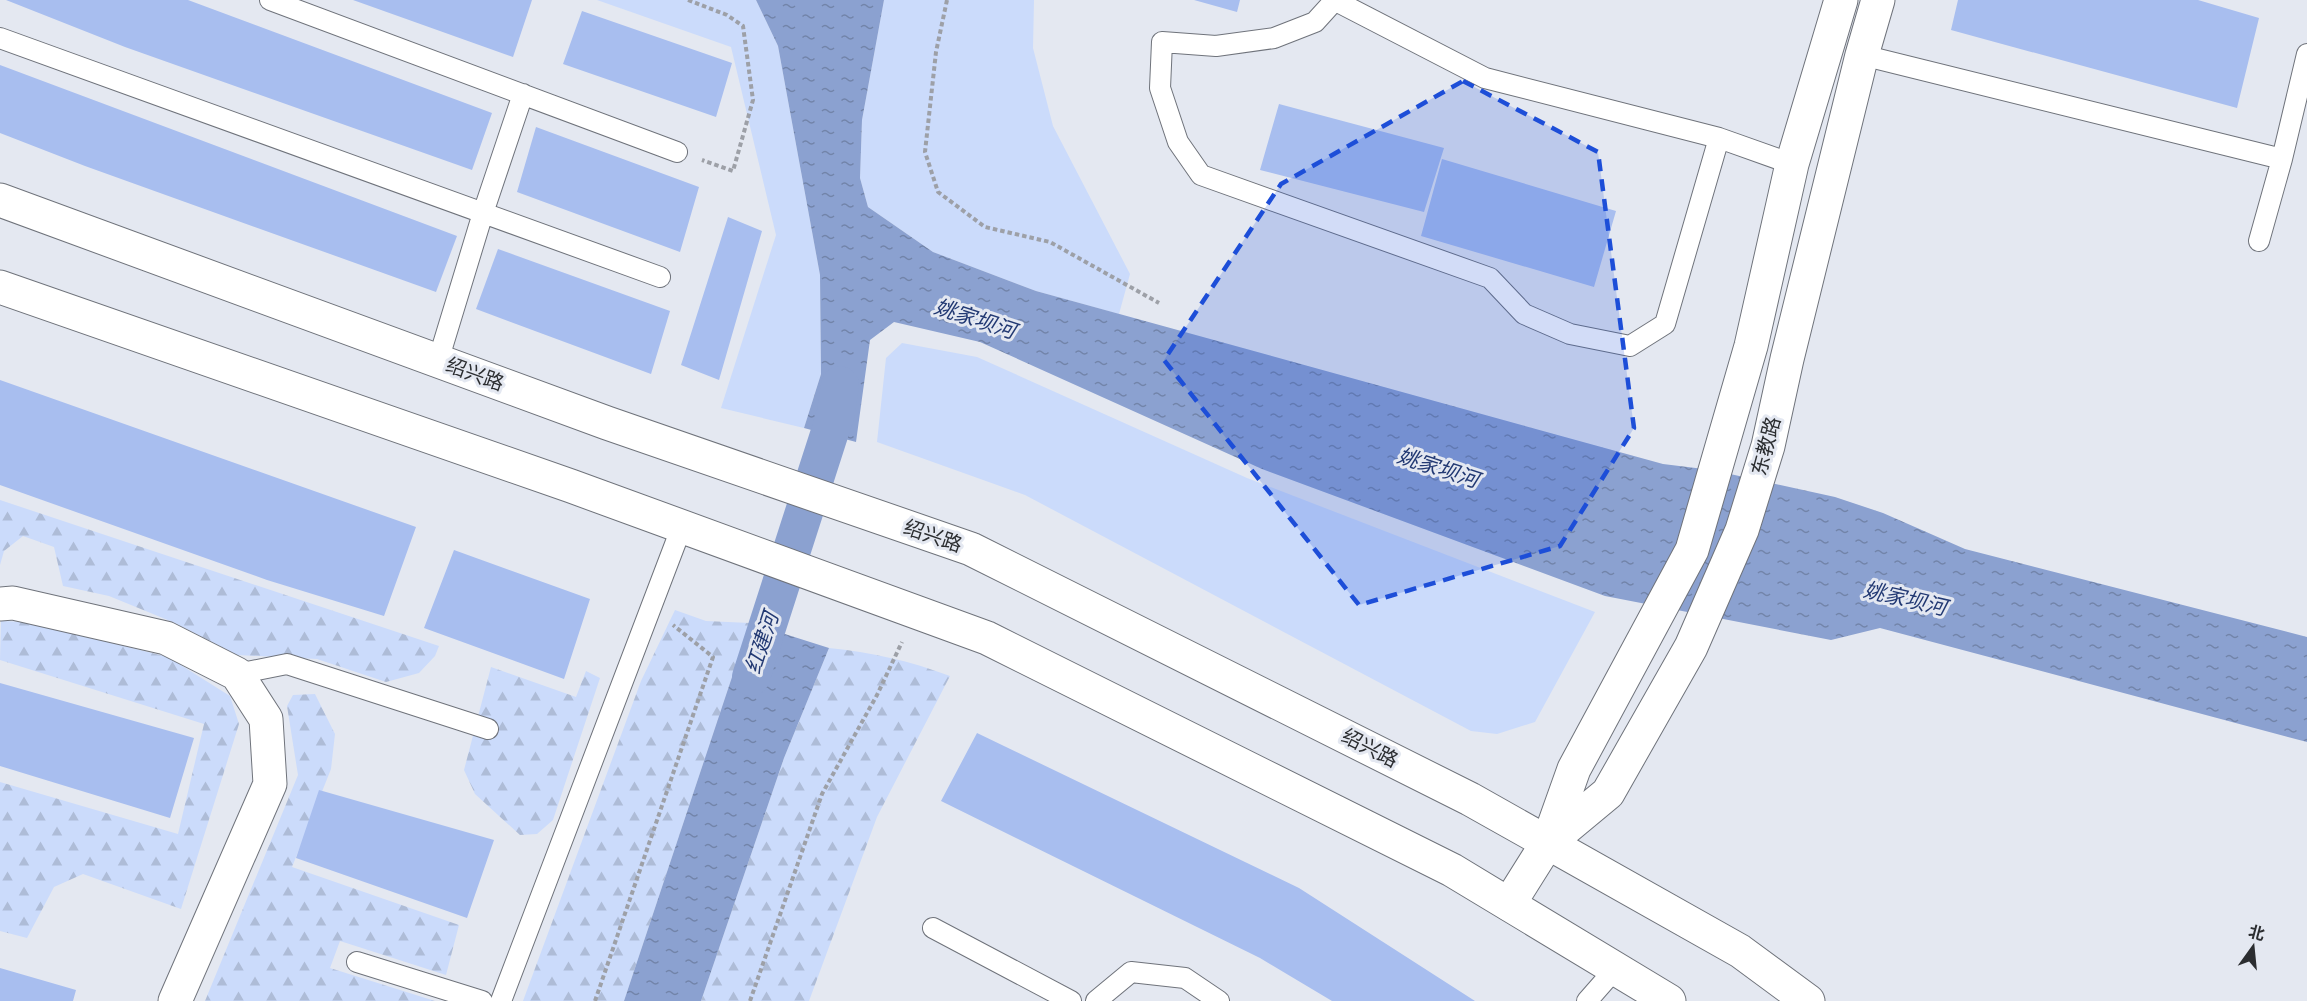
<svg xmlns="http://www.w3.org/2000/svg" width="2307" height="1001" font-family="'IBM Plex Serif','Noto Sans SC',serif">
	<defs>
		<pattern id="forest-firs" width="22" height="20" patternUnits="userSpaceOnUse" patternTransform="scale(1.5)"><rect width="22" height="20" fill="#cbdbfb"/><path d="M5 1l3.5 6h-7zM16 11l3.5 6h-7z" fill="#aebcd7"/></pattern>
		<pattern id="water-ripples" width="26" height="14" patternUnits="userSpaceOnUse" patternTransform="scale(1.5)"><rect width="26" height="14" fill="#8ba1d0"/><path d="M2 4q2-2 4 0t4 0M15 11q2-2 4 0t4 0" fill="none" stroke="#7284a9"/></pattern>
	</defs>
	<rect width="100%" height="100%" fill="#e4e8f1"/>
	<path fill="#cbdbfb" d="M597,0H756L778,46L820,275L821,374L804,428L721,408L776,235L731,47Z
		M884,0H1034L1033,48L1053,126L1130,274L1119,314L1036,291L933,252L868,207L860,178L862,120Z
		M902,343L977,357L1247,478L1595,612L1535,722L1497,734L1471,731L1025,495L877,442L886,358Z"/>
	<path fill="url(#forest-firs)" d="M0,500L439,646L435,656L419,673L386,682L317,659L237,655L175,623L109,596L63,586L54,547L23,536L4,551L0,565Z
		M675,610L706,621L750,623L624,1001H523L641,681Z
		M1,621L27,622L168,657L230,696L239,724L181,909L83,874L54,887L27,938L0,931V782L178,834L204,724L0,660Z
		M829,648C871,652 910,661 950,676L877,817L809,1001H701L784,758Z
		M491,667L576,697L586,671L600,678L553,820L537,834L520,835L475,794L464,770Z
		M315,694L335,734L331,769L292,867L459,925L446,975L340,941L330,968L435,1001H205L298,775L287,706L293,695Z"/>
	<path fill="url(#water-ripples)" d="M756,0H884L862,120L860,178L868,207L933,252L1036,291L1663,464L1712,470L1835,497L1883,513L1965,549L2307,637V742L1880,628L1831,640L1605,596L1262,469L980,342L894,322L870,340L856,442L804,428L821,374L820,275L778,46Z
		M750,623L829,648L784,758L701,1001H624Z"/>
	<g fill="none" stroke-linecap="round" stroke-linejoin="round">
		<path stroke="#8ba1d0" stroke-width="38" d="M751,677L836,413L840,385"/>
	</g>
	<path fill="#a8beef" d="M6,0H188L492,113L472,170L125,47Z
		M353,0H532L513,57Z
		M1194,0H1240L1237,12Z
		M1958,0H2198L2259,18L2237,108L1951,30Z
		M582,11L732,63L716,117L563,64Z
		M0,65L457,236L436,292L85,166L0,133Z
		M1279,104L1444,148L1424,212L1260,170Z
		M536,127L699,187L680,252L517,192Z
		M1442,159L1616,211L1594,287L1421,236Z
		M728,217L762,231L719,380L681,365Z
		M498,249L670,311L651,374L476,309Z
		M0,380L416,527L384,616L267,580L0,485Z
		M454,550L590,599L564,679L424,628Z
		M0,683L194,738L170,818L0,766Z
		M977,733L1299,888L1475,1001H1332L1260,958L941,801Z
		M319,790L494,840L467,918L296,858Z
		M0,968L76,990L73,1001H0Z"/>
	<g fill="none" stroke-linecap="round" stroke-linejoin="round">
		<g stroke="#6f737b" stroke-width="22">
			<path id="service" d="M270,0L677,152
				M1334,0L1485,78L1719,138L1792,164
				M1334,1L1315,22L1274,38L1216,46L1162,42L1160,88L1178,142L1201,175L1490,278L1524,314L1570,334L1630,346L1665,324L1719,138
				M0,38L660,277
				M1862,55L2282,159
				M2259,241L2282,159L2307,54
				M438,361L483,213L523,94
				M237,674L287,664L488,729
				M933,928L1071,1001
				M357,962L482,1001
				M501,1001L682,526
				M1096,1001L1131,972L1185,978L1219,1001
				M1587,1001L1616,968"/>
		</g>
		<g stroke="#6f737b" stroke-width="35">
			<path id="minor" d="M0,604L13,603L166,638L237,674L266,719L270,784L175,1001"/>
		</g>
		<g stroke="#6f737b" stroke-width="35">
			<path id="tertiary" d="M1549,842L1608,793L1691,647L1742,530L1768,446L1787,359L1862,55L1878,0
				M1509,904L1548,842L1574,769L1692,550L1751,346L1792,164L1841,0"/>
		</g>
		<g stroke="#6f737b" stroke-width="35">
			<path id="primary" d="M0,200L607,423L971,549L1470,799L1740,951L1808,1001
				M0,287L571,486L987,638L1452,870L1669,1001"/>
		</g>
		<path stroke="#9da0a7" stroke-width="4" stroke-dasharray="4.5 3" stroke-linecap="butt" d="M688,0L727,15L743,26L753,100L733,171L702,160
			M947,0L936,52L925,152L938,192L985,227L1050,242L1159,303
			M595,1001L713,657L673,625
			M750,1001L822,794L877,695L902,642"/>
		<use href="#service" stroke="#fff" stroke-width="20"/>
		<use href="#minor" stroke="#fff" stroke-width="33"/>
		<use href="#tertiary" stroke="#fff" stroke-width="33"/>
		<use href="#primary" stroke="#fff" stroke-width="33"/>
	</g>
	<path fill="#1d4ed8" fill-opacity="0.2" stroke="#1d4ed8" stroke-width="4.5" stroke-dasharray="12 8" stroke-linejoin="round" d="M1463,81L1598,152L1634,428L1560,546L1359,605L1164,360L1281,184Z"/>
	<g text-anchor="middle" stroke-width="6" stroke-linejoin="round" paint-order="stroke">
		<g font-size="20" fill="#2b2d30" stroke="#e4e8f1">
			<text transform="translate(475 374) rotate(20)" y="7">绍兴路</text>
			<text transform="translate(1766 446) rotate(-75)" y="7">东教路</text>
			<text transform="translate(933 536) rotate(19)" y="7">绍兴路</text>
			<text transform="translate(1370 748) rotate(27)" y="7">绍兴路</text>
		</g>
		<g font-size="21" font-style="italic" fill="#223973" stroke="#e4e8f1">
			<text transform="translate(975 319) rotate(18)" y="7">姚家坝河</text>
			<text transform="translate(1438 468) rotate(18)" y="7">姚家坝河</text>
			<text transform="translate(1905 599) rotate(13)" y="7">姚家坝河</text>
			<text transform="translate(762 643) rotate(-72)" y="7">红建河</text>
		</g>
	</g>
	<g transform="translate(2253 947) rotate(15)" stroke="#e4e8f1" stroke-width="4.5" paint-order="stroke">
	<path d="M0-4.5L10 22L0 15L-10 22Z" fill="#2b2d30"/>
	<text y="-9" font-size="16" font-weight="bold" text-anchor="middle" fill="#2b2d30">北</text>
	</g>
</svg>
